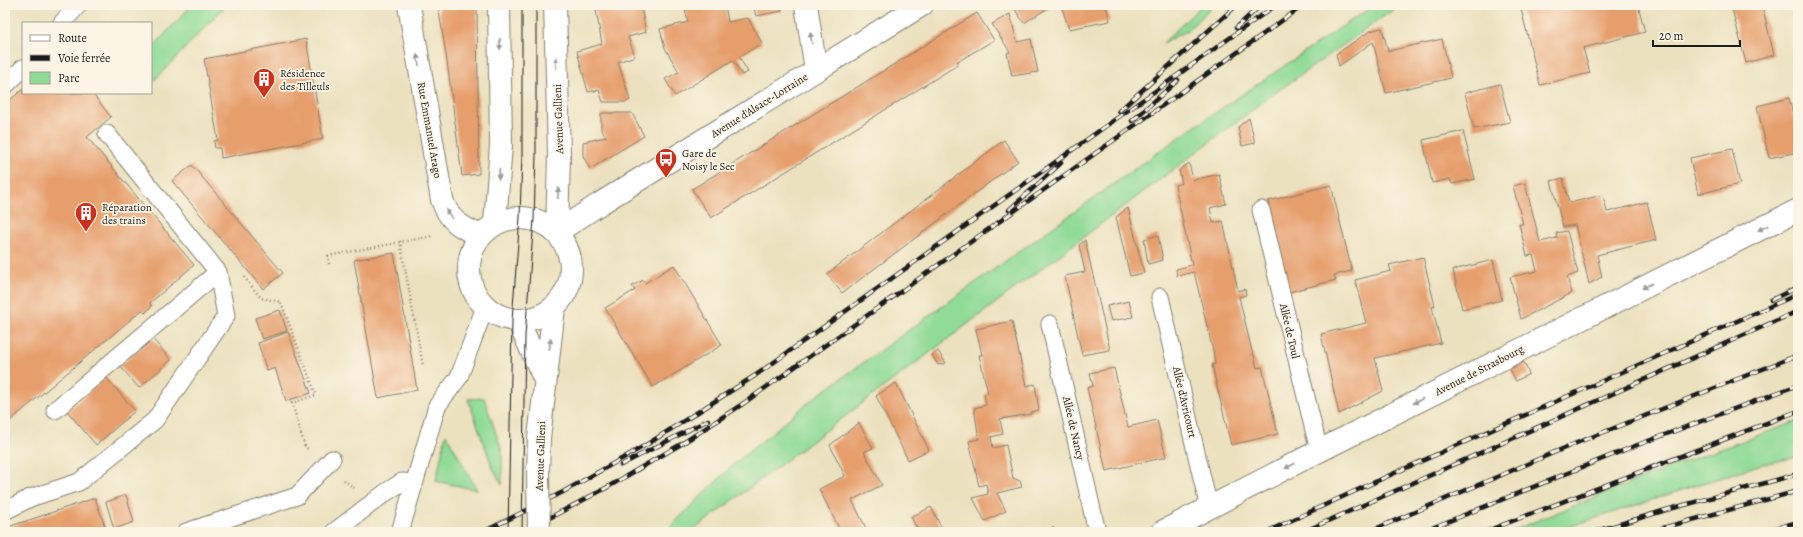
<svg xmlns="http://www.w3.org/2000/svg" width="1803" height="537" font-family="Alegreya,serif">
	<rect width="100%" height="100%" fill="#fcf5e5"/>
	<filter id="ink" filterUnits="userSpaceOnUse"><feTurbulence type="fractalNoise" baseFrequency=".025" numOctaves="2"/><feDisplacementMap in="SourceGraphic" scale="8" xChannelSelector="R" yChannelSelector="G"/><feConvolveMatrix kernelMatrix="1 2 1 2 8 2 1 2 1" color-interpolation-filters="sRGB"/></filter>
	<filter id="wash" filterUnits="userSpaceOnUse"><feTurbulence type="fractalNoise" baseFrequency=".012" numOctaves="4" result="noise"/><feDisplacementMap in="SourceGraphic" scale="16" xChannelSelector="R" yChannelSelector="G"/><feGaussianBlur stdDeviation="0.9" result="paint"/><feColorMatrix in="noise" values="0 0 0 0 0 0 0 0 0 0 0 0 0 0 0 0 0 1.4 0 .05"/><feComposite in="paint" operator="in"/></filter>
	<g filter="url(#wash)">
		<rect width="100%" height="100%" fill="#ece1bf"/>
		<path fill="#90db97" stroke="#567c5a" d="M192,5H226L151,84V49Z
			M1202,5H1215L1186,31L1163,43Z
			M1374,5H1400L1275,93L691,532H665L733,465L814,398L1168,145Z
			M484,398L502,451V485L492,466L468,399Z
			M1798,421V457L1762,464L1553,532H1509L1660,471Z
			M446,434L477,490L436,481Z"/>
		<g id="blocks">
			<path fill="#e69e6c" d="M438,5H477L479,174L462,176L447,61Z
				M603,5H647L641,7L646,32L628,37L635,56L618,62L630,100L626,102H603L599,90L588,92L577,51L602,44L596,10L603,8Z
				M684,5H725L728,22L748,18L762,43L739,57L748,72L742,75L733,60L675,96L665,79L679,72L665,48L660,29L688,22Z
				M753,5H781L782,11L756,16Z
				M1012,5H1053L1024,23Z
				M1061,5H1106L1110,21L1069,29Z
				M1520,5H1638L1645,32L1583,48L1590,73L1540,85Z
				M1731,5H1762L1774,55L1746,63Z
				M977,13L994,40L957,62L959,64L711,218L692,189Z
				M1010,14L1017,42L1031,39L1038,72L1012,76L1007,53L1010,52L992,24Z
				M1382,28L1388,51L1442,39L1451,78L1386,93L1373,42L1339,66L1336,54L1370,31Z
				M306,39L323,139L221,158L220,148H215L214,141L218,140L204,59Z
				M1500,84L1510,122L1474,129L1465,93Z
				M23,89V93H92L111,117L87,137L194,265L150,303L152,306L145,313L142,310L5,425V104Z
				M1789,98L1798,136V152L1769,158L1757,106Z
				M601,113H632L644,136L590,169L583,156V142L606,137L601,130Z
				M1249,118L1255,143L1242,146L1238,127Z
				M1463,131L1475,179L1452,184L1450,179L1432,183L1423,140Z
				M1004,140L1018,161L842,293L827,274Z
				M1732,149L1740,184L1698,194L1690,158Z
				M1189,163L1193,180L1219,174L1226,204L1210,208L1213,223L1223,221L1238,291L1245,289L1246,295L1239,297L1253,355H1254L1257,368L1262,367L1278,434L1231,445L1215,378L1212,365L1215,364L1213,351L1194,272L1177,276L1176,269L1192,265L1175,185L1182,183L1179,170Z
				M192,165L283,273L263,289L172,181Z
				M1563,178L1569,203L1603,195L1607,212L1647,202L1656,240L1597,255L1602,277L1589,284L1575,225L1563,227L1551,181Z
				M1525,183L1540,242L1557,238L1556,233L1567,231L1578,273L1567,277L1572,293L1521,319L1510,277L1537,271L1533,255L1527,256L1519,224H1523L1513,186Z
				M1331,185L1352,271L1334,275L1336,280L1289,292L1268,201Z
				M1128,208L1144,273L1130,276L1116,217Z
				M1158,235L1163,260L1148,264L1144,239Z
				M1085,240L1110,350L1082,355L1065,276L1085,272L1079,245Z
				M394,253L417,390L378,398L354,260Z
				M1423,257L1435,306L1432,307L1441,343L1375,358L1383,391L1339,414L1321,334L1366,323L1355,280L1391,271L1389,265Z
				M1493,260L1502,300L1462,309L1453,270Z
				M674,265L722,345L653,387L605,308L635,290L632,286L643,280L645,283Z
				M1129,301L1133,317L1111,321L1107,306Z
				M280,310L287,331L262,339L255,318Z
				M1012,321L1026,386L1035,384L1039,410L1031,412V414L1000,419L1003,434L991,437L993,448L1006,445L1013,478L1020,481L1022,487L997,493L1006,511L985,521L973,498L988,494L986,484L979,486L969,441L979,439L974,408L986,405L984,394L988,393L979,355H982L976,329Z
				M288,332L311,393L286,401L275,368L267,371L258,343Z
				M152,338L171,360L139,388L120,366Z
				M938,351L946,363L938,365L932,355Z
				M1524,362L1529,374L1516,381L1510,369Z
				M1114,368L1128,427L1157,420L1166,457L1106,471L1087,388L1093,386L1090,373Z
				M106,377L135,411L96,445L67,411Z
				M896,383L929,450L908,460L876,396Z
				M859,423L873,448L864,452L882,485L852,500L868,532H841L819,489L845,476L830,445Z
				M126,495L134,522L114,529L106,502Z
				M95,498L107,532H5V528Z
				M931,507L944,532H919L911,517Z
				M1053,527L1056,532H1042Z"/>
		</g>
	</g>
	<g filter="url(#ink)">
		<use href="#blocks" fill-opacity="0" stroke="#847e6e" stroke-width="1"/>
		<g fill="none" stroke-linecap="round" stroke-linejoin="round">
			<g stroke="#847e6e" stroke-width="19">
				<path id="lane" d="M62,23L78,5
					M5,86L23,68
					M1261,210L1319,451
					M1160,297L1209,508
					M1050,324L1097,532
					M55,410L218,272
					M5,511L30,498L79,482L155,420L226,316L218,272L107,134
					M186,532L297,496L332,459
					M334,532L385,493L402,482L414,483
					M400,532L437,406L459,377L485,307"/>
			</g>
			<g stroke="#847e6e" stroke-width="24">
				<path id="street" d="M409,5L442,200C450,222 460,226 480,236
					M806,5L816,70
					M1162,532L1319,451L1798,210"/>
			</g>
			<g stroke="#847e6e" stroke-width="24">
				<path id="secondary" d="M555,5L559,155L557,232
					M469 269a51 51 0 1 1 102 0a51 51 0 1 1-102 0Z
					M495,223L501,145L499,5
					M557,232L601,203L922,5
					M518,321L545,380
					M538,475L539,438L554,308"/>
			</g>
			<path stroke="#847e6e" stroke-width="2.5" stroke-dasharray="1 3" stroke-linecap="butt" d="M400,241L423,366
				M329,264L328,256L433,236
				M244,277L261,298L281,302L316,395L292,403L305,447L308,449
				M344,480L354,488"/>
			<use href="#lane" stroke="#fff" stroke-width="17"/>
			<use href="#street" stroke="#fff" stroke-width="22"/>
			<use href="#secondary" stroke="#fff" stroke-width="22"/>
			<path stroke="#1c1c1c" stroke-width="1" d="M508,532L512,320L520,217L522,155V5
				M522,532L525,336L534,219L536,155V5"/>
			<g stroke="#1c1c1c" stroke-width="4.5">
				<path id="rail" d="M1236,28L1261,5
					M1119,111L1237,5
					M1132,121L1178,80
					M1009,210L1061,163
					M1771,300L1798,287
					M621,465L708,420
					M483,532L563,492L646,445L756,375L1276,5
					M523,532L606,488L683,443L744,403L1304,5
					M1266,532L1388,476L1798,294
					M1303,532L1798,311
					M1368,532L1574,444L1798,355
					M1422,532L1632,447L1798,385
					M1484,532L1798,411
					M1594,532L1666,510L1798,474
					M1648,532L1798,491
					M1761,532L1798,522"/>
			</g>
			<use href="#rail" stroke="#fcf5e5" stroke-width="3" stroke-dasharray="9" stroke-linecap="butt"/>
			<g stroke="#847e6e" stroke-width="24" stroke-linecap="butt">
				<path id="secondary-bridge" d="M538,475L539,532"/>
			</g>
			<use href="#secondary-bridge" stroke="#fff" stroke-width="22"/>
		</g>
		<defs><path id="oneway-solid" d="M-6-.8H1V-3.2L6.5 0L1 3.2V.8H-6Z"/></defs>
		<g fill="#999">
			<use href="#oneway-solid" transform="translate(811 38) rotate(-99)"/>
			<use href="#oneway-solid" transform="translate(500 44) rotate(89)"/>
			<use href="#oneway-solid" transform="translate(418 60) rotate(-100)"/>
			<use href="#oneway-solid" transform="translate(556 63) rotate(-91)"/>
			<use href="#oneway-solid" transform="translate(499 174) rotate(94)"/>
			<use href="#oneway-solid" transform="translate(558 193) rotate(-89)"/>
			<use href="#oneway-solid" transform="translate(449 214) rotate(-124)"/>
			<use href="#oneway-solid" transform="translate(1763 228) rotate(153)"/>
			<use href="#oneway-solid" transform="translate(1647 286) rotate(153)"/>
			<use href="#oneway-solid" transform="translate(550 344) rotate(-82)"/>
			<use href="#oneway-solid" transform="translate(1418 401) rotate(153)"/>
			<use href="#oneway-solid" transform="translate(1290 466) rotate(152)"/>
		</g>
	</g>
	<defs>
		<g id="building-pin" transform="scale(1.15)"><path d="M0 17L-7.5 6A9.5 9.5 0 1 1 7.5 6Z" fill="#c8321e" stroke="#fcf5e5"/><path d="M-4-6H4V6H1V3H-1V6H-4ZM-2.5-4.3h1.7v1.8h-1.7ZM.8-4.3h1.7v1.8H.8ZM-2.5-1h1.7V.8h-1.7ZM.8-1h1.7V.8H.8Z" fill="#fff"/></g>
		<g id="bus-pin" transform="scale(1.15)"><path d="M0 17L-7.5 6A9.5 9.5 0 1 1 7.5 6Z" fill="#c8321e" stroke="#fcf5e5"/><path d="M-5-6H5V4H4V6H2V4H-2V6H-4V4H-5ZM-3.5-4V0h7V-4ZM-3.5 1.2v1.5H-2V1.2ZM2 1.2v1.5H3.5V1.2Z" fill="#fff"/></g>
	</defs>
	<g fill-rule="evenodd">
		<use href="#building-pin" x="264" y="79"/>
		<use href="#bus-pin" x="666" y="159"/>
		<use href="#building-pin" x="86" y="213"/>
	</g>
	<g text-anchor="middle" stroke-width="3.5" stroke-linejoin="round" paint-order="stroke">
		<g font-size="11" fill="#1c1c1c" stroke="#fcf5e5" text-anchor="start">
			<text x="280" y="77">Résidence<tspan x="280" dy="13">des Tilleuls</tspan></text>
			<text x="682" y="157">Gare de<tspan x="682" dy="13">Noisy le Sec</tspan></text>
			<text x="102" y="211">Réparation<tspan x="102" dy="13">des trains</tspan></text>
		</g>
		<g font-size="11" fill="#1c1c1c" stroke="#fcf5e5">
			<text transform="translate(759 105) rotate(-32)" y="4">Avenue d'Alsace-Lorraine</text>
			<text transform="translate(558 119) rotate(-92)" y="4">Avenue Gallieni</text>
			<text transform="translate(430 130) rotate(80)" y="4">Rue Emmanuel Arago</text>
			<text transform="translate(1290 331) rotate(77)" y="4">Allée de Toul</text>
			<text transform="translate(1479 370) rotate(-27)" y="4">Avenue de Strasbourg</text>
			<text transform="translate(1185 402) rotate(77)" y="4">Allée d'Avricourt</text>
			<text transform="translate(1074 428) rotate(77)" y="4">Allée de Nancy</text>
			<text transform="translate(540 456) rotate(-88)" y="4">Avenue Gallieni</text>
		</g>
	</g>
	<rect width="1803" height="537" fill="none" stroke="#fcf5e5" stroke-width="20"/>
	<rect x="22" y="22" width="130" height="72" fill="#fcf5e5" stroke="#a29e95"/>
	<rect x="30" y="35" width="20" height="6" fill="#ffffff" stroke="#a29e95"/>
	<text x="58" y="42" font-size="12" fill="#1c1c1c">Route</text>
	<rect x="30" y="55" width="20" height="6" fill="#1c1c1c" stroke="#a29e95"/>
	<text x="58" y="62" font-size="12" fill="#1c1c1c">Voie ferrée</text>
	<rect x="30" y="72" width="20" height="12" fill="#90db97" stroke="#a29e95"/>
	<text x="58" y="82" font-size="12" fill="#1c1c1c">Parc</text>
	<path d="M1653 40v6h87v-6" fill="none" stroke="#1c1c1c" stroke-width="2"/>
	<text x="1659" y="40" font-size="12" fill="#1c1c1c" stroke="#fcf5e5" stroke-width="3" paint-order="stroke">20 m</text>
</svg>
